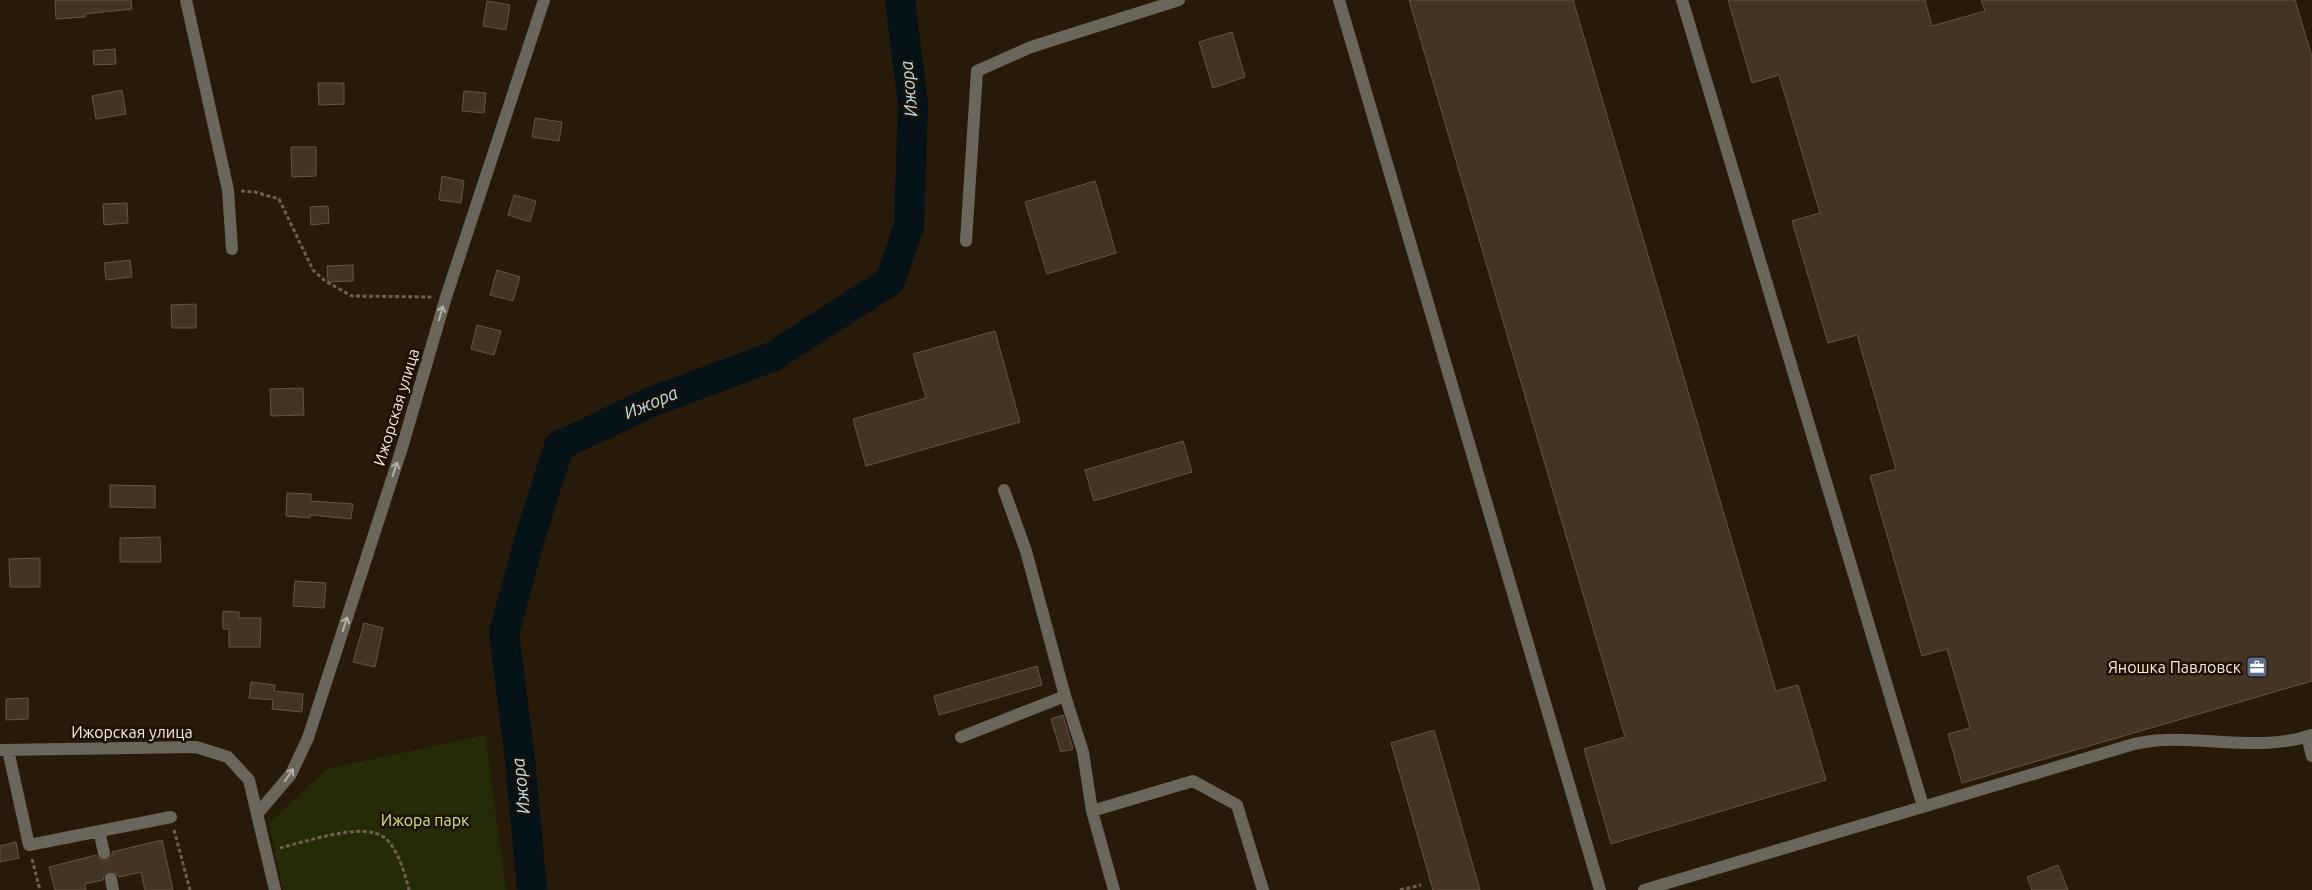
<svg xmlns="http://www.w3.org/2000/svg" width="2312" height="890" font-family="Ubuntu,sans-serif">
	<rect width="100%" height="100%" fill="#281a09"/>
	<path fill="#252b07" d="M485,735L506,890H283L269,823L327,769Z"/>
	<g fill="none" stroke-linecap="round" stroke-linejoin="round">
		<path stroke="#051217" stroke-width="30" d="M532,890L520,759L504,633L531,534L559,446L651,402L772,357L890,281L909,226L913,104L900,0"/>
	</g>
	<path fill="#443423" stroke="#665542" d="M55,0H131L132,9L85,14V17L56,19Z
		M1409,0H1573L1776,691L1798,685L1826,780L1611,844L1584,749L1625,737Z
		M1728,0H1925L1932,26L1985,11L1981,0H2295L2312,57V681L1962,783L1948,734L1970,728L1947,649L1922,656L1870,476L1896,469L1857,335L1828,343L1792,221L1820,213L1779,75L1752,83Z
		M487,1L510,5L506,30L483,26Z
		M1232,32L1245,77L1213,88L1199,42Z
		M115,49L116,64L94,65L93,51Z
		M318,83H344V104L319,105Z
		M122,90L126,114L96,119L92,96Z
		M464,91L486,93L484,113L462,111Z
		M535,118L562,122L559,141L532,137Z
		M291,147H316V176L292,177Z
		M442,176L464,181L461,203L439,200Z
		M1095,181L1116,253L1047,274L1025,202Z
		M514,195L536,201L530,222L508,215Z
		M127,203L128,223L104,225L103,204Z
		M328,206L329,223L311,225L310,207Z
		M130,260L132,277L106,280L104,263Z
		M353,265V281L328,282L327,266Z
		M497,270L520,277L513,301L490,295Z
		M196,304V328H172L171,305Z
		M477,325L501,331L494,355L471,349Z
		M995,331L1020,422L866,466L853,419L926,398L913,354Z
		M303,388L304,415L271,416L270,389Z
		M1183,441L1192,472L1094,501L1085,470Z
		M110,485L155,486V508L110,507Z
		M287,493L311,494V501L353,504L351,519L310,515V518L286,516Z
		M160,537L161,562H120V538Z
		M40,558V587H10L9,559Z
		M295,581L326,583L324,608L293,606Z
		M223,611L239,612V618H261L260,647H229V629H223Z
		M364,623L383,628L375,667L353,662Z
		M1037,666L1042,685L939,715L934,696Z
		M251,682L275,685L274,691L303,694L302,712L272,709L273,700L249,698Z
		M28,698V719L6,720V699Z
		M1063,715L1073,749L1061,752L1051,719Z
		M1434,730L1480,890H1433L1391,743Z
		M162,840L173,890H145L141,872L119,877L114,872L110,871L105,873L103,880L85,884L86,890H55L49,867L96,855L101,861H106L112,856V852Z
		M16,842L19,858L0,862V846Z
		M2058,865L2068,890H2032L2027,877Z"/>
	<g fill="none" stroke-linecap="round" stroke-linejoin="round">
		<path stroke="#473929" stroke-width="12" stroke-dasharray="12 6" stroke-linecap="butt" d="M104,853L111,879"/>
		<path stroke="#6d6051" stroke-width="3" stroke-dasharray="4 2.5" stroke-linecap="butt" d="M241,191L255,192L279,199L313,270L325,281L352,296L433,297
			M174,830L190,890
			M280,848C305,842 364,821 385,838C398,849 405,874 409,890
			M32,859L40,890
			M1400,890L1421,885"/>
		<path stroke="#6a665c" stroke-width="12" d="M186,0L228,190L232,249
			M1339,0L1600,890
			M1682,0L1923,806
			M966,241L977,71L1031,47L1179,0
			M1004,490L1026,551L1065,696L1083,752L1092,811
			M2307,736L2312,756
			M961,737L1065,696
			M0,750L196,747L228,757L249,780L275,890
			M8,750L29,845L171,817
			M258,813L291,774L308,738L401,451L446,297L544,0
			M99,831L104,853
			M111,879L113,890
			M1114,890L1092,811L1193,781L1237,805L1263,890
			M1644,890L2134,744C2144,742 2154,740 2165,740C2213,738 2265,751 2312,735"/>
	</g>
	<defs><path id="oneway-shaft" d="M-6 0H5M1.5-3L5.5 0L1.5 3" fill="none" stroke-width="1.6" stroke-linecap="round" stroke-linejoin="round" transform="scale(1.25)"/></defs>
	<g stroke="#b6afa5">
		<use href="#oneway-shaft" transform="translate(441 313) rotate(-74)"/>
		<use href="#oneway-shaft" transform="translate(395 469) rotate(-72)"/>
		<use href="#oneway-shaft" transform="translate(345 624) rotate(-72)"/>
		<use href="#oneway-shaft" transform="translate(289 775) rotate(-56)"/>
	</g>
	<defs>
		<g id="office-square" transform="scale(1.125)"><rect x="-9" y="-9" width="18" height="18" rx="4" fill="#5c6f8a" stroke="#1f1102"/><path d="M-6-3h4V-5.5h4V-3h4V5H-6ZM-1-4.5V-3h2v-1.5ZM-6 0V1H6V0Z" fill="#fff"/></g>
	</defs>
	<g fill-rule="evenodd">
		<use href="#office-square" x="2257" y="667"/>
	</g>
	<g text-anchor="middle" stroke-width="5" stroke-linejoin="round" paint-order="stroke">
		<g font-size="16" fill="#f5ebe0" stroke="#1f1102">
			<text transform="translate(396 407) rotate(-73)" y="6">Ижорская улица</text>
			<text x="132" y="738">Ижорская улица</text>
		</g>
		<g font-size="16" fill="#f5ebe0" stroke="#1f1102" text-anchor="end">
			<text x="2241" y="673">Яношка Павловск</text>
		</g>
		<g font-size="16" fill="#d2e97d" stroke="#1f1102">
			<text x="425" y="826">Ижора парк</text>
		</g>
		<g font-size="18" font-style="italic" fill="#b3e1f4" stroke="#1f1102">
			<text transform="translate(909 89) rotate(-95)" y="6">Ижора</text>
			<text transform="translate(651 403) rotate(-23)" y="6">Ижора</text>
			<text transform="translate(521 786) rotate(-96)" y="6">Ижора</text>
		</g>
	</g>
</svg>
